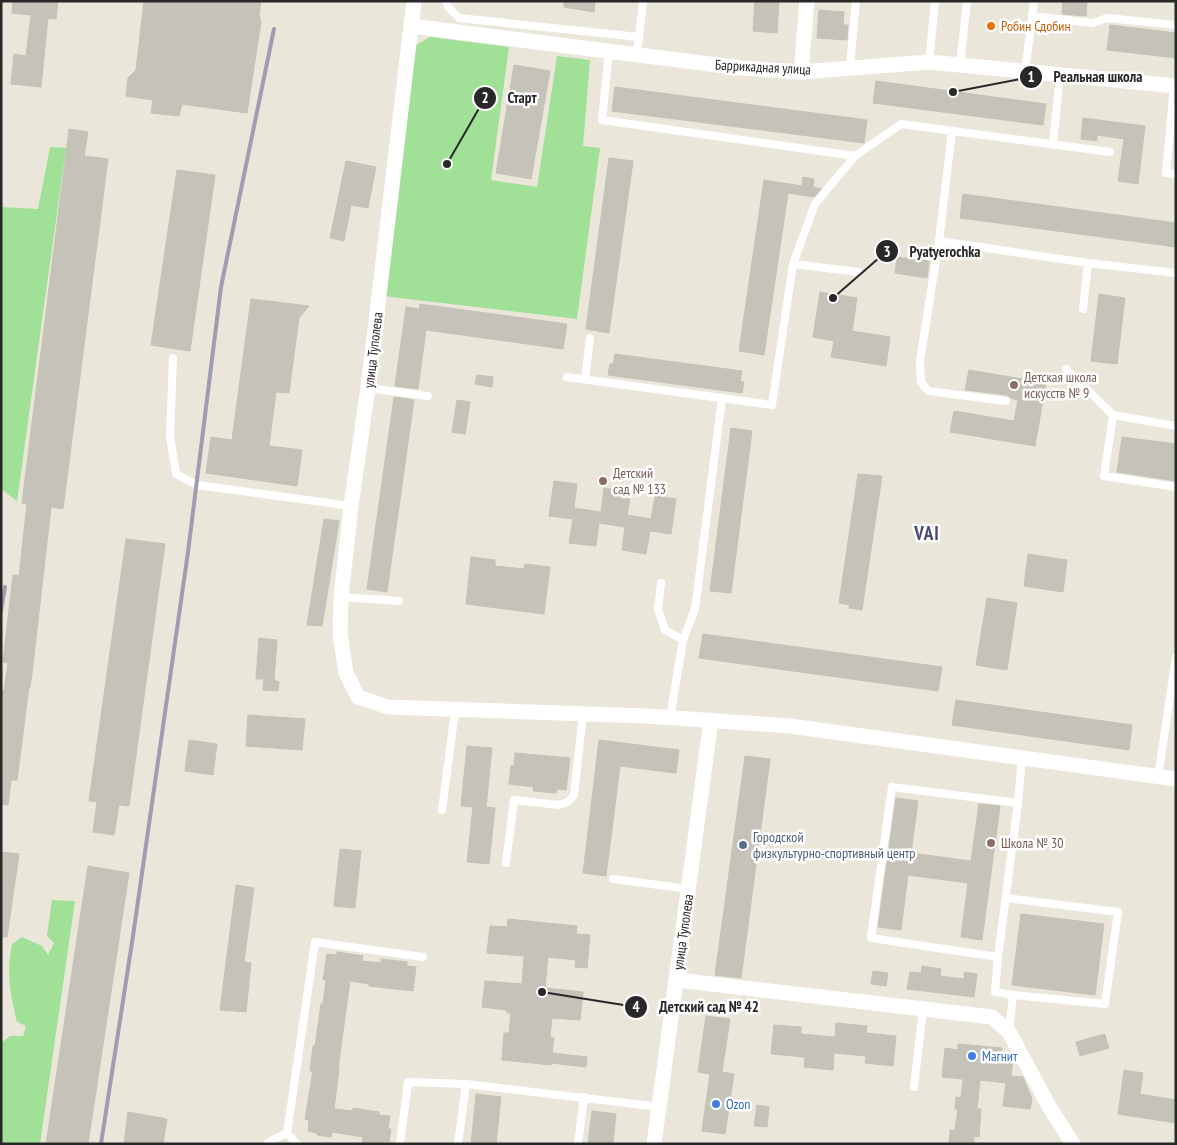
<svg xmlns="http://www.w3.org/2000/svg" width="1177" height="1145" font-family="'PT Sans Narrow',sans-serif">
	<rect width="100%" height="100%" fill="#eae6da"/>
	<path fill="#a1e097" d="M430,37L509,47L491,180L537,187L557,56L590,60L583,146L600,148L577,319L383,296L416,45Z
		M50,147L66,148L17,501L1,489V207L38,209Z
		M52,900L75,901L40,1144H1V1043L10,1036H23L26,1026L17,1022C10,992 6,975 12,944L22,937L42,946L48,955L54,943L47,936Z"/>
	<path fill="#c5c3b9" stroke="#c5c2b4" d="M13,1H58L56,19L48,18L41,87L11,84L14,54L26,56L31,15L12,13Z
		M144,1H261L259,15L261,22L247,113L182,104L179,116L151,113L153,100L126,96L128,78L136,70Z
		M564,1H595L594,12L564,7Z
		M755,1H779L777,33L753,31Z
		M1063,1H1087L1086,16L1062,14Z
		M819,10L844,12L843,25H848L847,40L817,38Z
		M1110,25L1176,33V58L1107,50Z
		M514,65L550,71L531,179L496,173Z
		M876,81L1046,104L1043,125L873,103Z
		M615,87L867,120L864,143L612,111Z
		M1083,118L1145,126L1138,184L1118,181L1124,139L1097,135V141L1081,139Z
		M69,129L88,132L84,156L108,159L63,509L51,507L32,674L30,687H29L17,780H11L8,805L1,804V691H4L8,663L3,662L13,575L19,576L27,504L22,503Z
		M609,158L633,161L609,333L586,329Z
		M346,161L376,167L368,208L351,205L344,241L330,238Z
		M177,170L215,175L190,351L151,345Z
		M803,177L814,179L813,187L821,189L814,197L788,193L764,355L739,351L764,180L802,186Z
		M963,194L1176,223V247L960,218Z
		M897,257L929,261L927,278L895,273Z
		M820,292L857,298L852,331L890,337L886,366L831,357L834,341L813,337Z
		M1099,294L1125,298L1117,364L1091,361Z
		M251,299L309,306L299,318L289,393L276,392L269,446L302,450L297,486L206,473L211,437L232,440Z
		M420,304L567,324L563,349L426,330L418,389L395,386L406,307L419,309Z
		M615,354L742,371L740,381L744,382L742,393L608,375L610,364H613Z
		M969,370L1046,383L1035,446L950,432L954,411L1014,421L1018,400L1011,398L1007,395L965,390Z
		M477,375L493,377L492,387L475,384Z
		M394,397L414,400L387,592L367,589Z
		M457,400L470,402L465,434L452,432Z
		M731,428L752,431L731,593L710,591Z
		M1122,437L1176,444V481L1117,472Z
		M858,474L882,476L862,610L849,608L850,605L839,603Z
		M554,481L577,484L574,508L601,512L604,488L631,492L627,515L651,519L655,496L676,499L671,534L650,531L646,554L622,550L625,527L599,523L596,546L569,543L573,519L549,516Z
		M324,519L339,521L322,626L307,625Z
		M126,539L165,544L129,806L119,805L114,835L93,832L97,802L89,801Z
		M1028,554L1067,560L1063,592L1024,586Z
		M471,557L495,560V566L524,569L525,564L550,567L544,614L466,604Z
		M987,598L1017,603L1007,670L976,665Z
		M703,634L942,667L938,691L699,658Z
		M259,638L277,640L274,680L279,682L278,691L263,690L264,679H256Z
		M956,700L1132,725L1129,750L952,725Z
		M248,715L305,719L302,750L246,746Z
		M189,740L217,744L213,775L185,771Z
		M599,740L679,750L676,773L620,766L606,876L583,873Z
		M467,746L492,748L486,807L495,808L489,864L467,862L473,807L461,806Z
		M515,753L570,758L566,790L557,789L556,793L533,791L534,787L509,784L511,766H514Z
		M745,756L770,759L741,978L715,975Z
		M896,798L918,801L911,853L971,861L979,804L1000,806L982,940L961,937L968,883L908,875L901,930L878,927Z
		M340,849L361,851L355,908L334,906Z
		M1,852L19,854L7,937H1Z
		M88,866L129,873L88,1144H46Z
		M236,885L254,888L244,962L251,963L246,1012L220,1010Z
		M1021,914L1104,924L1095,995L1012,985Z
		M508,919L577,926L576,934L590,935L587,968L575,967L576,960L548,957L545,988L583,992L580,1020L552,1018L550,1037L554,1038L552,1053L587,1057L586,1067L551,1063V1065L502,1060L504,1033H509L511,1013H507V1010L482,1007L485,981L522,984L524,956L487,953L490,926L507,927Z
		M337,952L363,956L362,961L381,963V959L407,962V966L416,967L413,991L369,986V984L350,981L338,1069H339L334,1109L353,1111V1108L379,1112V1115L390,1116L388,1129H391L389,1142L384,1141L383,1144H362L363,1137L332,1132L331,1137L317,1135V1133L308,1131L309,1120L305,1119L313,1071H310L313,1046H315L321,1004H323L326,980H323L327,954L337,955Z
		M922,966L941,969L940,976L964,979V972L977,974L974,997L907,989L910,972L921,973Z
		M873,971L888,973L886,986L871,984Z
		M706,1016L730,1019L722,1072L734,1074L725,1134L702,1131L710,1074L698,1072Z
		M836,1023L867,1026L866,1033L896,1036L893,1066L865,1063L866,1056L834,1053L833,1070L804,1067L805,1057L771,1054L774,1025L801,1027V1034L835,1037Z
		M1105,1034L1109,1048L1080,1056L1076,1042Z
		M958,1044L1002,1048L1001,1054L1011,1055L1013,1059L1011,1076L1023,1077L1032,1099L1030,1109L1003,1106L1006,1083L980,1080L977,1109H981L979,1137L974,1136V1144H949L950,1130H955L958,1109H955L956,1097L961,1098L963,1079L942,1077L945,1048L958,1050Z
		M1124,1070L1143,1073L1140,1094L1176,1100V1123L1118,1114Z
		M476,1094L501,1097L496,1144H471Z
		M757,1105L769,1107L767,1127L754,1126Z
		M592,1111L616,1114L613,1144H588Z
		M128,1112L167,1119L163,1144H124Z"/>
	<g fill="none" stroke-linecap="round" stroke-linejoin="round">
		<path stroke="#fff" stroke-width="8" d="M446,1L448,7L459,18L639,37L636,55
			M1032,16L1092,23L1107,18L1176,25
			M639,37L643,1
			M609,51L602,120L855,156
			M929,62L935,1
			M960,65L967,1
			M850,67L856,1
			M1025,72L1034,1
			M1174,86L1166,173L1176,174
			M952,131L939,241L920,361L921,382L928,391L1006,401
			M1053,144L1060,75
			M939,241L1088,263L1176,273
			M793,264L858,272
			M1083,309L1088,263
			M173,358L170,436L176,474L197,485L351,506
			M1066,369L1113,415
			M567,377L772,405L793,264L815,204L855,156L901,124L1110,152
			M585,379L590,338
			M368,388L428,396
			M1176,426L1113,415L1104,476L1176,487
			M661,583L658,609L665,630L683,640
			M341,597L399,601
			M670,718L683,640L695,609L722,398
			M1158,777L1176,657
			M892,787L1018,803L998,957L871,938Z
			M1018,803L1022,757
			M442,810L455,711
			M506,863L514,800L559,805L568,802L574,795L583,714
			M613,879L689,889
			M1006,898L1118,912L1105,1004L1013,995
			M998,957L995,992L1013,995L1009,1032
			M914,1087L923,1009
			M267,1144L272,1140L287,1133
			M297,1144L287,1133L315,942L423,957
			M400,1144L408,1082L466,1084L660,1107
			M458,1144L466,1084
			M578,1144L584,1097"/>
		<path stroke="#fff" stroke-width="15" d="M414,1L368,388L351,506L341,597L340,635L346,673L358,697L388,707L647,716L790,726L1176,779
			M411,26L741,68L801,72L929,62L1176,86
			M801,72L807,1
			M677,980L992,1017L1009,1032L1050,1108L1073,1144
			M654,1144L711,720"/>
		<path stroke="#9e9db2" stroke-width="4" d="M1,611L5,587
			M101,1144L133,936L188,552L221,287L274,29"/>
	</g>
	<circle fill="#e8710a" stroke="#fff" stroke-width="2" cx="991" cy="26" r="5"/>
	<g fill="#8d6e63" stroke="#fff" stroke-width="2">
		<circle cx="1014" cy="385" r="5"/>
		<circle cx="603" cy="481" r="5"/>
		<circle cx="991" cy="843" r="5"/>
	</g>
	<circle fill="#5c6f8a" stroke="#fff" stroke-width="2" cx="743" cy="845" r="5"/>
	<g fill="#3f7fe0" stroke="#fff" stroke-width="2">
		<circle cx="972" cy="1056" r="5"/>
		<circle cx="716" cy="1104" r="5"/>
	</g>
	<g text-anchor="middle" stroke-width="5" stroke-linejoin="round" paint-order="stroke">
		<g font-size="14" fill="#c56008" stroke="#fff" text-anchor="start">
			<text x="1001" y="31">Робин Сдобин</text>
		</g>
		<g font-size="14" fill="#282828" stroke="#fff">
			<text transform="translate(763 67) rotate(3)" y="5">Баррикадная улица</text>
			<text transform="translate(373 350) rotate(-83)" y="5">улица Туполева</text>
			<text transform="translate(683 932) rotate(-82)" y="5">улица Туполева</text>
		</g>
		<g font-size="14" fill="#785e54" stroke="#fff" text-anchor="start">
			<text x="1024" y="382">Детская школа<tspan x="1024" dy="16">искусств № 9</tspan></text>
			<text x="613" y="478">Детский<tspan x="613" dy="16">сад № 133</tspan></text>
			<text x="1001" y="848">Школа № 30</text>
		</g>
		<g font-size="14" fill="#4e5e75" stroke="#fff" text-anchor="start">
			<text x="753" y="842">Городской<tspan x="753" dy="16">физкультурно-спортивный центр</tspan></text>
		</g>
		<g font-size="14" fill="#366cbe" stroke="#fff" text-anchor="start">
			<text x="982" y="1061">Магнит</text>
			<text x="726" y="1109">Ozon</text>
		</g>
		<g font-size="19" font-weight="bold" letter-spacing="1" fill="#4b4a77" stroke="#fff">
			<text x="927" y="540">VAI</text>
		</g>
	</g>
	<path fill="none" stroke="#282828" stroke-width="2" d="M953 92L1031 77M447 164L485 98M833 298L887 251M542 992L636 1007"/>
	<g fill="#282828" stroke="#fff" stroke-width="2">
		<circle cx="953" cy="92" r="5"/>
		<circle cx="447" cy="164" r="5"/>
		<circle cx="833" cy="298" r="5"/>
		<circle cx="542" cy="992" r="5"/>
		<circle cx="1031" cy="77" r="12"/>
		<circle cx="485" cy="98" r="12"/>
		<circle cx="887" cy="251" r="12"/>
		<circle cx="636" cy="1007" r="12"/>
	</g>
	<g font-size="15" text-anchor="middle" font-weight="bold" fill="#fff">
		<text x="1031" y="82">1</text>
		<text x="485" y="103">2</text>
		<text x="887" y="257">3</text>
		<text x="636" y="1012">4</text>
	</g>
	<g font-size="15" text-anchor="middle" font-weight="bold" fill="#282828" stroke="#fff" stroke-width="5" stroke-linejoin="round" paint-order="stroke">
		<text x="1098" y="82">Реальная школа</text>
		<text x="522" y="103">Старт</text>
		<text x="945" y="257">Pyatyerochka</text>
		<text x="709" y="1012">Детский сад № 42</text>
	</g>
	<rect width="1177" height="1145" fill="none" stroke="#282828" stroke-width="5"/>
</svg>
